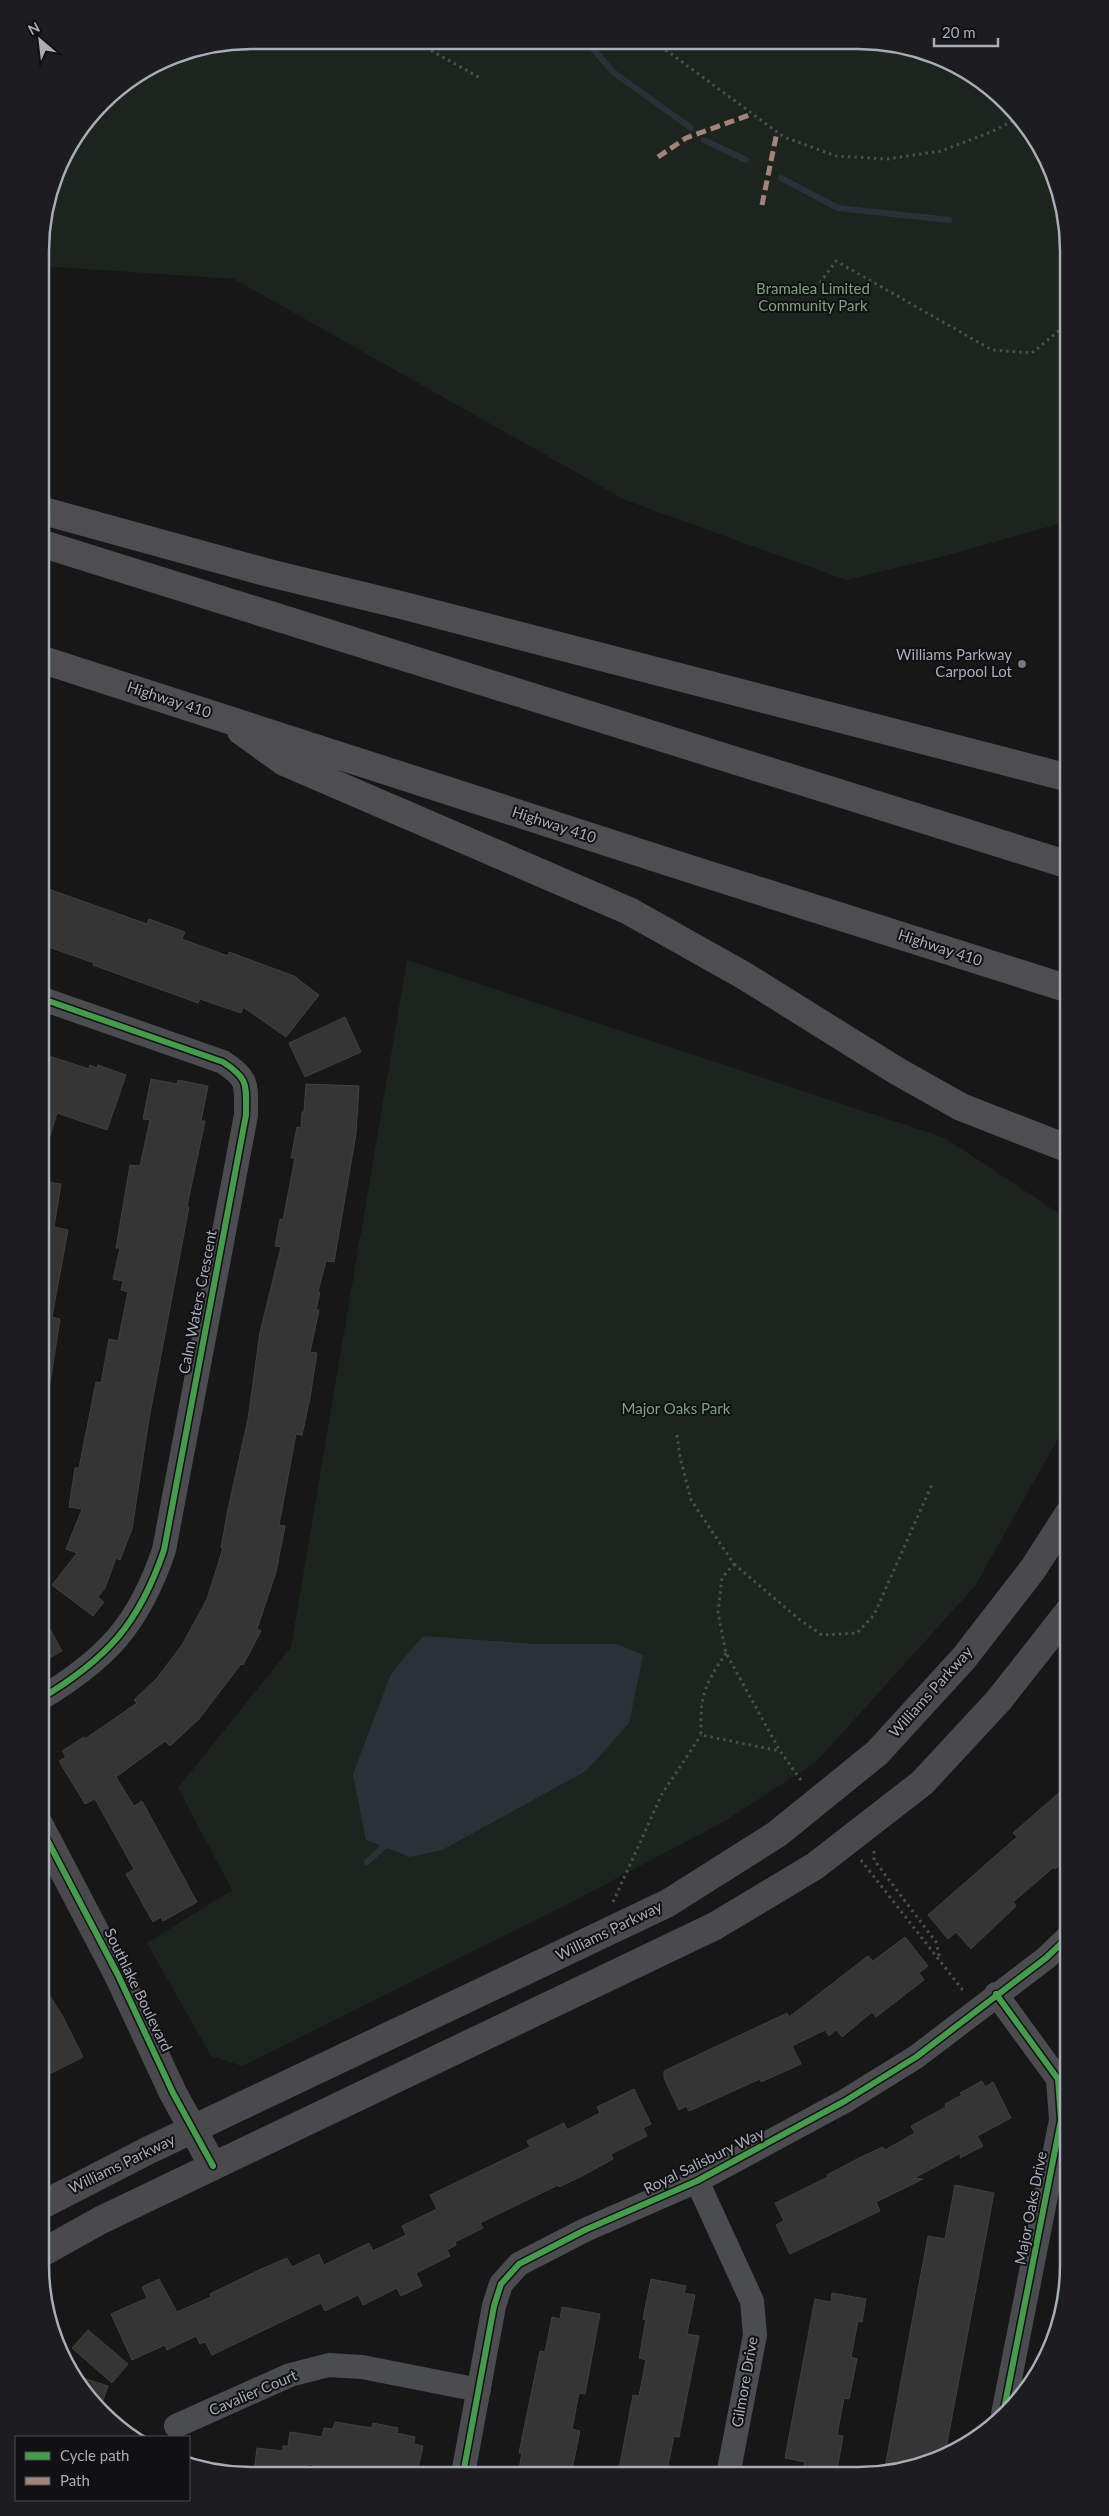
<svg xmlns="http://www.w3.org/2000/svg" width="1109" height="2516" font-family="Lato,sans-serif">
	<rect width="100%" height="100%" fill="#171717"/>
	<path fill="#1d241e" d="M251,40L899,44L951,62L997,93L1041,145L1062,196L1069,251V519L1065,522L945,556L846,580L625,500L234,279L40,266V237L62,157L112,93L171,56Z
		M407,960L945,1138L1069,1220V1419L975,1586L816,1762L725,1821L564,1906L242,2066L211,2056L147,1943L232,1890L178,1788L291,1647Z"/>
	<path fill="#2a3239" d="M423,1636L536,1644H617L643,1655L629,1723L586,1771L442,1850L410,1857L366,1840L353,1774L391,1674Z"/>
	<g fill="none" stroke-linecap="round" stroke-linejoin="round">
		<path stroke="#2a3239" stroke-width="6" d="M587,42L613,72L691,128
			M704,140L746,160
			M781,178L838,208L949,220
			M367,1862L390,1841"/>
	</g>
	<path fill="#353536" stroke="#3f4043" d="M40,886L147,924L149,919L185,932L182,939L228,956L229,952L294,976L319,995L286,1037L243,1007L241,1013L200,999L198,1003L93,965L94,963L40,944Z
		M345,1017L361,1052L305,1077L289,1043Z
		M46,1055L89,1069L90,1065L97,1068L98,1065L126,1075L107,1130L57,1113L45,1153H40V1056L45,1058Z
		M151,1079L177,1084L178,1080L208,1086L201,1121H205L187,1206L189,1207L149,1419L132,1529L120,1560L116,1558L105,1588L98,1597L104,1602L93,1616L52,1585L77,1553L66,1549L82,1509L69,1507L75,1468H79L96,1382L101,1383L109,1339L118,1341L128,1292L121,1290L123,1281L113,1279L120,1248H116L130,1165L140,1166L150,1120L143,1119Z
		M306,1084L359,1086L356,1134L334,1262L326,1261L318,1292H320L316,1310H319L310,1352L317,1353L310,1398L302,1435L296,1434L279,1525L285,1526L276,1572L257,1629L261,1631L243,1665L241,1664L199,1719L170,1746L165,1741L116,1777L134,1806L142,1801L197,1902L163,1921L161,1917L153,1922L126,1874L134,1869L95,1799L85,1804L59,1761L66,1757L62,1751L84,1737L85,1739L137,1703L134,1700L157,1678L182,1645L207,1599L223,1548H221L228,1509L248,1419L260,1332L281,1247L275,1246L280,1219L283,1220L295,1158H291L297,1127L301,1128L302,1112H304Z
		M40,1181L61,1184L54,1227L68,1230L52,1317L60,1319L50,1383L40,1382Z
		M40,1611L62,1651L40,1663Z
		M1069,1784V1831L1061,1838L1069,1848V1857L1055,1869L1054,1867L1013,1902L1016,1906L971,1949L956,1932L948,1939L928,1915L1017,1837L1013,1833Z
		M905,1937L928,1966L919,1973L924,1980L907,1993L876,2017L872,2012L842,2037L836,2030L829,2036L825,2030L792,2046L801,2064L761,2082L760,2079L689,2111L686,2106L679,2110L664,2078V2071L787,2013L789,2017L868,1956L873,1961Z
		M40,1980L63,2017L83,2057L40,2079Z
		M982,2081L985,2087L993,2082L1011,2118L977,2136L983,2146L960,2158L961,2153L914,2178L923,2179L876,2202L880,2211L790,2254L776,2225L784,2221L775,2203L828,2177L827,2175L861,2157L883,2147L885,2150L915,2133L911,2126L946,2107L945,2104L962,2095L960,2093Z
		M634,2089L651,2124L643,2128L647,2136L611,2154L613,2159L580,2177L559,2187L558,2185L480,2223L483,2228L455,2242L456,2245L447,2250L450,2256L416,2273L422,2286L401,2296L397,2288L363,2305L358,2295L325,2311L321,2303L212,2355L205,2342L200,2344L196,2336L167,2350L165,2345L132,2360L111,2314L147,2298L142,2287L159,2279L177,2312L211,2297L210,2294L259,2270L287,2258L292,2267L319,2254L324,2265L369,2243L373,2251L406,2235L402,2226L437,2209L430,2195L530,2147L527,2141L564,2123L567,2130L600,2113L597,2107Z
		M955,2185L994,2193L945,2454L913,2469L884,2473L928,2236L945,2239Z
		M651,2279L686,2286L684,2293L695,2295L687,2334L699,2336L679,2437L674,2436L666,2475H618L633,2395L639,2396L646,2360L639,2358L646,2320L643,2319Z
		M832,2293L866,2299L862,2322L858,2321L851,2357L857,2359L849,2399L844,2398L837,2435L843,2436L836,2476L803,2470L805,2462L785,2458L815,2299L831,2302Z
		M562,2307L600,2314L585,2394L579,2393L572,2429L580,2431L571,2474H518L522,2453H519L540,2351L545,2352L552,2317L560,2319Z
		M88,2330L128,2364L112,2383L72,2348Z
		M71,2374L108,2386L100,2409L91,2398Z
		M335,2422L372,2428L373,2423L398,2428L397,2433L415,2437L414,2444L423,2446L417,2473H356L307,2464L306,2473L254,2472L257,2448L283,2451V2446H288L290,2432L322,2437L324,2428L333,2429Z"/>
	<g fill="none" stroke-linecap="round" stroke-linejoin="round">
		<path stroke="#4d4e52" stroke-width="3" stroke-dasharray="2.5 4" stroke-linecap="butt" d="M414,41L482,79
			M655,42L784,137L836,156L887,159L941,151L991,132L1018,118
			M820,283L836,261L992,350L1032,353L1067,324L1069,314
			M677,1435L680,1457L691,1500L734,1564L722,1578L718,1613L726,1653L780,1751L803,1783
			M734,1564L800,1620L822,1635L857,1633L874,1615L933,1482
			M726,1653C704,1686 700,1695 701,1735L780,1751
			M874,1851V1860L936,1942L940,1959
			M861,1860L965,1993
			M613,1902L662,1794L701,1735"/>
		<path stroke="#4b4c50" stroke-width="24" d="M40,1699C107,1659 139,1624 164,1550L246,1115C246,1084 249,1079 223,1062L40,998
			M996,1994L1058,2079L1061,2120L1003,2414
			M697,2181L752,2301L755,2335L728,2475
			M176,2426L290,2375L329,2365L362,2367L479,2390
			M463,2474L494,2306L501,2284L519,2264L585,2230L697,2181L845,2101L916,2057L1046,1958L1069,1936"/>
		<path stroke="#4a4a4e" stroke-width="28" d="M40,1826L118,1975L173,2093L213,2166
			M40,2206L149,2150L668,1903L777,1834L877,1753L964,1658L1033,1569L1069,1513
			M40,2254L101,2220L715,1926L815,1866L922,1783L999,1700L1069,1611"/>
		<path stroke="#4e4e51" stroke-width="28" d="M40,510L269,573L401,605L1069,778
			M40,543L1069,865
			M40,659L684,867L1069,989
			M241,731L284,762L629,911L743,975L897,1071L961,1107L1069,1149"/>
		<path stroke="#a18479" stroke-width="5" stroke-dasharray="10 5" stroke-linecap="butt" d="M658,157L686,138L752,114
			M762,205L777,132"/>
		<g stroke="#111113" stroke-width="9">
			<path id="cycleway" d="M40,1699C107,1659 139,1624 164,1550L246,1115C246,1084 249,1079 223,1062L40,998
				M40,1826L118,1975L173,2093L213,2166
				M996,1994L1058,2079L1061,2120L1003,2414
				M463,2474L494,2306L501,2284L519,2264L585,2230L697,2181L845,2101L916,2057L1046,1958L1069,1936"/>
		</g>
		<use href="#cycleway" stroke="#469c4c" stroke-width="6"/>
	</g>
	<circle fill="#757880" stroke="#111113" stroke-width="2" cx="1022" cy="664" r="5"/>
	<g text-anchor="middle" stroke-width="4" stroke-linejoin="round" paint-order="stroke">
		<g font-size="15" fill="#7fa381" stroke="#111113">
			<text x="813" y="294">Bramalea Limited<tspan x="813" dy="17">Community Park</tspan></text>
			<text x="676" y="1414">Major Oaks Park</text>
		</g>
		<g font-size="15" fill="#a8adb8" stroke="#111113" text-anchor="end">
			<text x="1012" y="660">Williams Parkway<tspan x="1012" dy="17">Carpool Lot</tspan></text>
		</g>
		<g font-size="15" fill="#a8adb8" stroke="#111113">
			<text transform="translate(169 700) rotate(18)" y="5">Highway 410</text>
			<text transform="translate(554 825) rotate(18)" y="5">Highway 410</text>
			<text transform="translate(940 948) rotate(18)" y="5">Highway 410</text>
			<text transform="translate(198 1302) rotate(-79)" y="5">Calm Waters Crescent</text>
			<text transform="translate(931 1692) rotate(-48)" y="5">Williams Parkway</text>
			<text transform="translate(609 1931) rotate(-26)" y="5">Williams Parkway</text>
			<text transform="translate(138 1990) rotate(64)" y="5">Southlake Boulevard</text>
			<text transform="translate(704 2161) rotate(-26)" y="5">Royal Salisbury Way</text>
			<text transform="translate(122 2164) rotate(-26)" y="5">Williams Parkway</text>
			<text transform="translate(1031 2208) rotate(-79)" y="5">Major Oaks Drive</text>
			<text transform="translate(745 2382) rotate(-80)" y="5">Gilmore Drive</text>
			<text transform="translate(253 2393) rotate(-23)" y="5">Cavalier Court</text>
		</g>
	</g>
	<path d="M0 0H1109V2516H0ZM251 49H858A202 202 0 0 1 1060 251V2265A202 202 0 0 1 858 2467H251A202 202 0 0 1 49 2265V251A202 202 0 0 1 251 49Z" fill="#1d1d20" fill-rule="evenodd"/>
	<path fill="none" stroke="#a8adb8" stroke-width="2.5" d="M251 49H858A202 202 0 0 1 1060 251V2265A202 202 0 0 1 858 2467H251A202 202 0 0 1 49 2265V251A202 202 0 0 1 251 49Z"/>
	<rect x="15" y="2436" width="175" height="65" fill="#111113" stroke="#4d4f55"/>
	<rect x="25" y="2452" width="25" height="8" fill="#469c4c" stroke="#4d4f55"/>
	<text x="60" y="2461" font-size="15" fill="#a8adb8">Cycle path</text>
	<rect x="25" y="2477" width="25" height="8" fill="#a18479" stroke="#4d4f55"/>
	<text x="60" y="2486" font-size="15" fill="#a8adb8">Path</text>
	<g transform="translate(40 40) rotate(332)" stroke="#111113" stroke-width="4" paint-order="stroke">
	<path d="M0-4L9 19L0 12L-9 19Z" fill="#a8adb8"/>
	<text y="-8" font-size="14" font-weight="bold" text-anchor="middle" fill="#a8adb8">N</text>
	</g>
	<path d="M934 38v8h64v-8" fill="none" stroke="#a8adb8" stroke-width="2.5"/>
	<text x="942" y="38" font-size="15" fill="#a8adb8" stroke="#111113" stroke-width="4" paint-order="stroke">20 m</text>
</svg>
